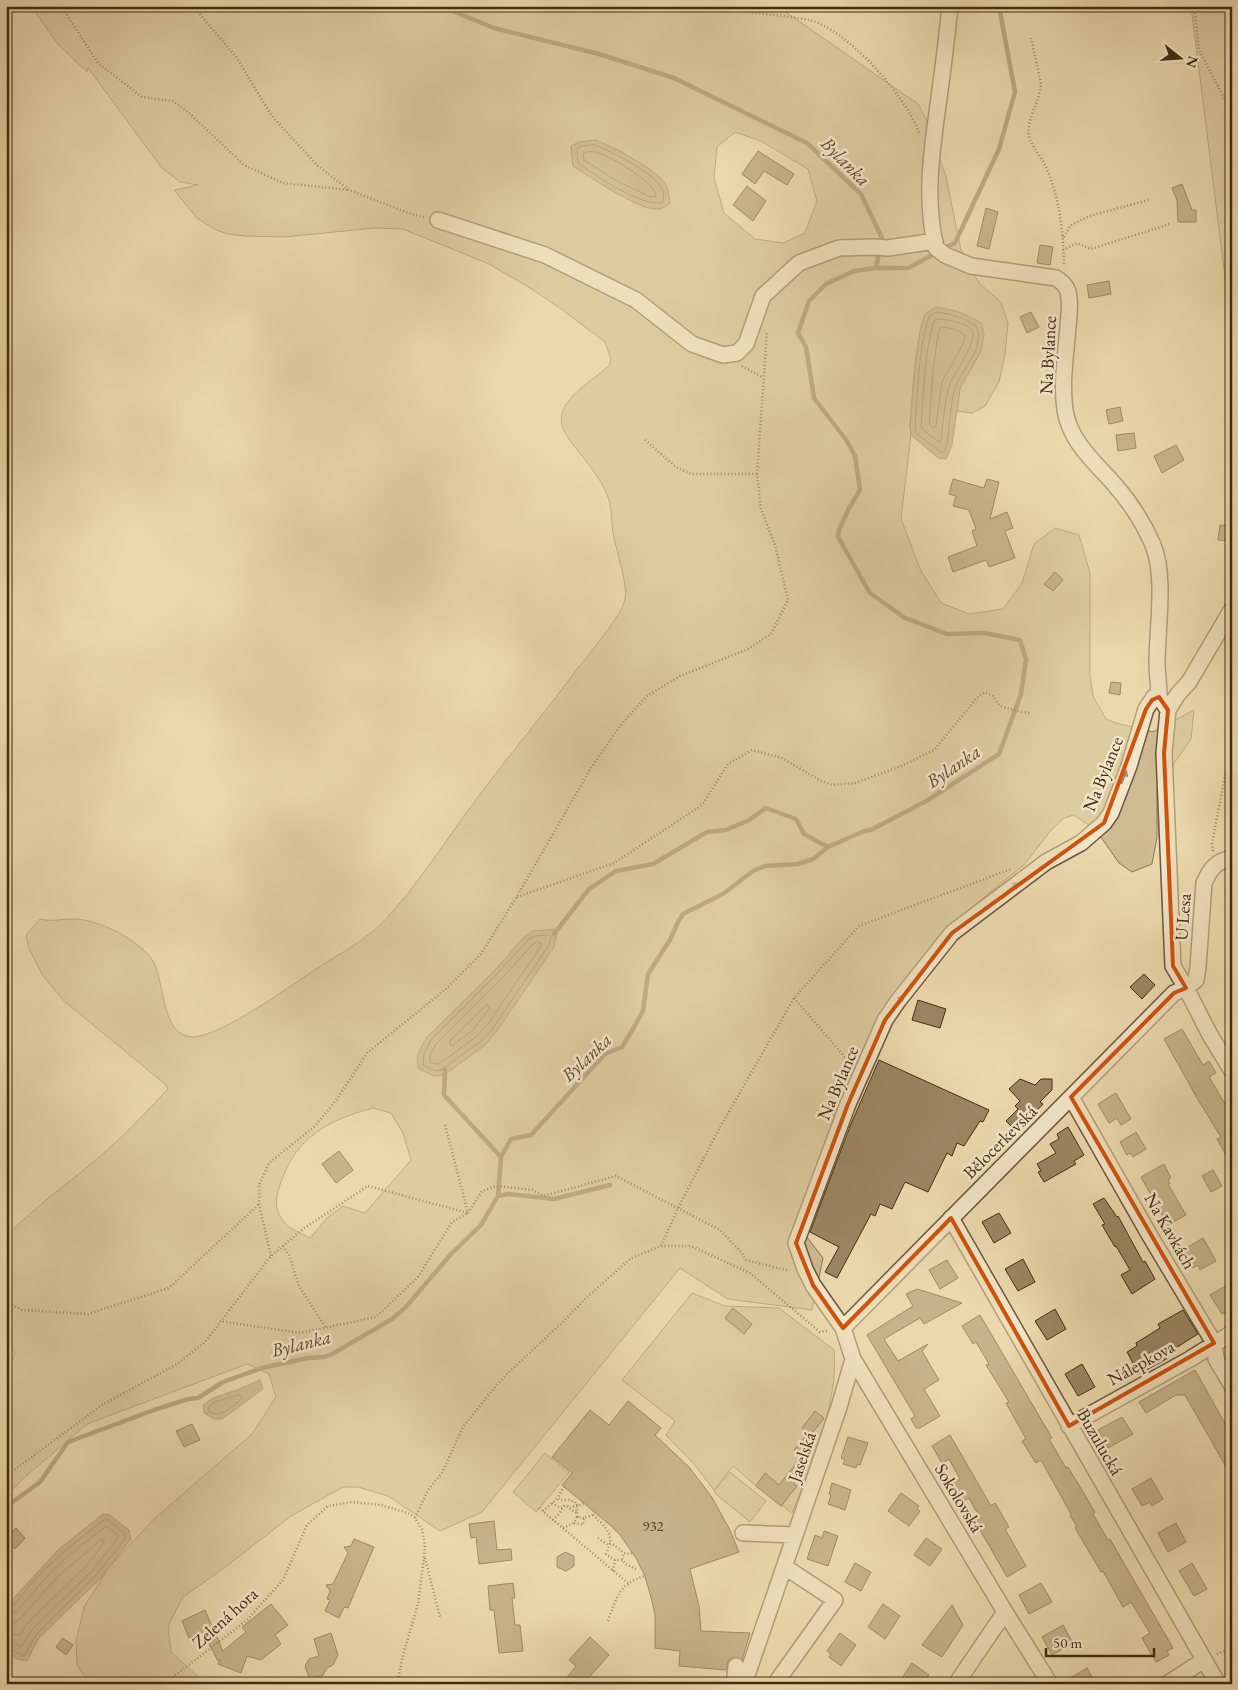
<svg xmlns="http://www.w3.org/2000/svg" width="1238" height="1690" font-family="'EB Garamond',serif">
	<rect width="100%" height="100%" fill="#ebd9ad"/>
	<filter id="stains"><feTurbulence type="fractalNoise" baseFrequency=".004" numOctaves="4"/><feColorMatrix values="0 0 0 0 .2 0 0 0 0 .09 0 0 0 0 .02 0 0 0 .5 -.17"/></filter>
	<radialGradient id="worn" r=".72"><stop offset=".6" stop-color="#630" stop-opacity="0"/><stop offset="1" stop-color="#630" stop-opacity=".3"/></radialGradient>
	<path fill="#cfbc93" stroke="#8a7453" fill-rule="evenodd" d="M31,6H777L918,104L926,119L946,177L961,250L979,283L1001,302L1008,323L1005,354L999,382L985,406L972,413L957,411L960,388L981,351L925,314C914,350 913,388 910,426L911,435L901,519L920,569L941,603L969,614L1003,609L1022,583L1034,544L1055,528L1079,535L1090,573V676L1093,696L1106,719L1116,723L1153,732L1194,710L1191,739L1157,788V837L1152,864L1132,872L1119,863L1096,830L1074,815L1064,818L1051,830L1025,864L951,924L854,1080L796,1223L823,1258L812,1310L728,1299L680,1268L482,1512L440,1531L388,1496L358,1487H343L291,1516L224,1568L183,1597L168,1626L171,1652L206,1684L89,1683L77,1665L76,1642L84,1607L110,1566L154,1519L252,1434L276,1397L269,1374L247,1364L87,1424L25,1477L6,1496V1378L15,1353L6,1334V1237C34,1207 66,1185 97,1159C122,1138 145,1113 168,1089L165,1084L64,1001L43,976L29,949L26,935L40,919C51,922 61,919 73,919C98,919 135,938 151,958C166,977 159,1037 193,1037C222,1036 293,984 319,967C336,956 355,946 371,933C385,922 397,906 409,892C432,862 453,831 475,801C508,756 545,713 578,668C589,654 623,614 625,599C628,584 616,550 613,533C611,522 612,511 609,500C605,486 595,473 586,461C577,448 557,431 562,413C569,393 593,380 609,366L611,359L605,342L557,306L530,288L489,264L403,229L375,228L284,237L245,236L228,234L216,230L197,218L174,190L198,185L180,182L162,168L88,68L87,72L57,43ZM735,132L761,141L808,169L817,201L805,233L783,243L755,239L724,213L714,178L717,147ZM596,140L622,152L654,173L609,189L573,166L571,146ZM558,930L485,1045L444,1075L495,970L525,937L533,931ZM373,1108L391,1113L403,1133L411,1160L365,1213L343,1206L328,1217L310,1238C302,1234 290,1229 284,1222C273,1209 276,1196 281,1182C297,1136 329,1120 373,1108Z
		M1191,6H1232V296L1227,293Z
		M692,1293L725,1306L779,1308L834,1350C839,1403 811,1464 792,1513L756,1486L733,1466L714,1490L694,1464L666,1435L675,1421L622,1380Z
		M545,1453L569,1473L536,1512L513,1492Z
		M730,1472L766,1501L750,1522L717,1495L714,1491Z"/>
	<path fill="#b39e79" stroke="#877050" d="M596,140C613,148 661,170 667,188C669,192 669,198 670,203C665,207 662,209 656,209C637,209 590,177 573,166L571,146L579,142Z
		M936,307C954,310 966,313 982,324L984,334L981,351L960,388L952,445L946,459L938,458L911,435L910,426L915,368L920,330L925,314Z
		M558,929L554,947L497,1031L485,1045L444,1075L435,1076L419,1069C414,1058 421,1047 427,1037L495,970L525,936L533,931Z
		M260,1380L263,1389L222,1419H214L204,1413L203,1405L213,1398L237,1390Z
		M103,1514L110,1515L129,1530L131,1539L101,1578L39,1638L27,1661L16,1659L6,1650V1608L11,1601L59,1549Z"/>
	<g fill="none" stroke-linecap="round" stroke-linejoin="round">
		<path stroke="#7c6546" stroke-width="1" d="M595,145C614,153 650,171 661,187C664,191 664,198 663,202C644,209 595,175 578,163L577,149L581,146Z
			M586,152C588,152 591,151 594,152C607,153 656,183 656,196L650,197L615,180L584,160L583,154Z
			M937,312C952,314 964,318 977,327C984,349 964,366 956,385C951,397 949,429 947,444L944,452L942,453L916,433L915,425C918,390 918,351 929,317Z
			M939,319C949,320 965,322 972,330C978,339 957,371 952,379C945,392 943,425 941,440L939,442L922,429L921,425C924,391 924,354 934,321Z
			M941,327C949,327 960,330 965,336L963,344L942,382L936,426L933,428L929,424L933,370L938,334Z
			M549,935L551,937L549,945L493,1028L481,1041L441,1070L435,1071L423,1065L424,1053L431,1040L498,973L528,940L535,936Z
			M537,942L541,943V946L488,1024L477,1036L439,1064H436L430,1062V1055L436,1044L503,977L532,945Z
			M487,1005L489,1006V1009L472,1031L453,1045H450V1041Z
			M239,1395L242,1396V1399C232,1406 219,1421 208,1410L209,1407L215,1402Z
			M6,1610L12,1608C36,1573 71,1545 104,1520H108L124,1533L125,1539L97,1574L36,1635L25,1655C17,1656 14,1647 6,1646
			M6,1616L16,1612L52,1571L67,1557L105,1527H108L118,1535V1538L93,1570L31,1631L22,1646L20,1647L13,1641L6,1640
			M6,1623H13L20,1619L58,1576L101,1540H104V1543L87,1565L26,1625L20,1635L6,1633"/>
		<path stroke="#877050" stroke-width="4.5" d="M943,249L955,243L999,149L1015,92L999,6
			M876,268H908L936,253
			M554,934L589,889L616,871L653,864L707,832L726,830L749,820L766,808L796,819L804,834L828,847
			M445,1070L444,1095L501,1157
			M498,1196L508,1194L554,1199L610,1185
			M6,1507L40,1482L68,1442L154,1410L188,1399L198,1398L223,1382L262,1368L308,1358L324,1357L334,1353L392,1319L405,1308L451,1254L481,1225L498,1196L501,1157L511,1139L531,1135L605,1054L622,1047L633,1029L643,1011L648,974L670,940L678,922L683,914L723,894L753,871L765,866L798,864L813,859L828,847L862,832L873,829L928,800L999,754L1021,694L1026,659L1020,640L985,633L947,634L905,618L870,593L838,537L839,530L849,508L860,490L855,456L847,441L814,398L806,347L798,333L809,301L826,284L854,271L876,268L882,238L861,194L807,143L674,78L599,54L494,28L440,6"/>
	</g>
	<path fill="#9b8663" stroke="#452c13" d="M758,151L794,174L787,185L764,171L755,184L742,174Z
		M1182,184L1192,210H1196V222H1178L1177,200L1172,188Z
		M747,186L766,201L753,221L733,205Z
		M986,208L998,212L989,249L977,246Z
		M1040,245L1053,247L1050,265L1037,263Z
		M1109,281L1111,294L1089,298L1087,285Z
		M1031,312L1039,327L1027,333L1020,317Z
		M1120,407L1123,421L1109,424L1106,410Z
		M1134,433L1136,448L1118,451L1116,435Z
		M1176,445L1184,460L1162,473L1154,456Z
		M953,479L984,488L987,479L999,482L990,519L1007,512L1013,528L1005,531L1015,558L989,567L986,560L953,572L948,557L977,546L972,531L976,529L969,510L953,506L956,496L949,494Z
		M1220,525L1231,526L1230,541L1218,540Z
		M1055,572L1063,580L1053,591L1044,584Z
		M1111,682L1121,683L1120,695L1109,693Z
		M1144,974L1155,985L1142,999L1130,987Z
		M918,1000L946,1009L940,1028L912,1020Z
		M1182,1029L1203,1065L1209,1061L1216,1073L1209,1077L1232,1116V1165L1217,1139L1221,1137L1197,1098L1164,1039Z
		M879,1060L989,1110L983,1122L980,1121L964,1146L957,1143L952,1156L947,1153L928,1192L905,1182L892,1209L880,1204L875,1216L871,1214L837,1278L825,1272L839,1247L810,1232L851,1124Z
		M1020,1079L1035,1085L1041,1079H1052V1090L1040,1102L1043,1104L1017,1132L1006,1121L1018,1109L1015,1106L1020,1101L1009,1089Z
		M1116,1093L1131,1119L1121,1125L1117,1118L1109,1123L1098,1104Z
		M1068,1127L1084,1155L1074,1161L1076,1164L1044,1182L1038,1172L1041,1171L1037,1164L1056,1153L1050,1144L1059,1139L1057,1134Z
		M1136,1132L1146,1149L1133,1157L1130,1153L1127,1155L1120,1142Z
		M339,1151L353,1170L336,1183L322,1164Z
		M1164,1164L1171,1178L1168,1180L1170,1183L1168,1184L1186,1215L1168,1225L1141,1177Z
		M1213,1170L1222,1186L1211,1192L1202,1176Z
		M1104,1198L1117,1217L1118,1216L1143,1262L1145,1261L1155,1279L1132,1294L1121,1275L1130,1270L1116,1246L1115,1247L1102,1225L1105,1224L1093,1204Z
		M999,1213L1011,1233L994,1243L982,1222Z
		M1203,1238L1216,1261L1200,1270L1198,1265L1193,1268L1183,1250Z
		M1023,1259L1035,1282L1018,1291L1005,1269Z
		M947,1260L958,1278L940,1289L929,1270Z
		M1232,1282V1308L1222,1314L1210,1295Z
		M917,1289L962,1303L924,1324L920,1318L884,1339L898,1361L928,1344L922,1351L939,1380L924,1389L940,1416L920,1428H916L911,1419L915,1416L867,1335L913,1306L906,1294Z
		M733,1308L752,1324L744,1334L725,1318Z
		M1055,1309L1066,1329L1047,1340L1035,1321Z
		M1183,1310L1198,1334L1166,1354L1168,1358L1139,1374L1127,1352L1137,1346L1136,1343L1160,1328L1158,1324Z
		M980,1315L1052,1438L1049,1439L1066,1468L1068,1467L1095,1512L1093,1514L1108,1540L1110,1539L1173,1648L1167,1651L1169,1655L1156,1662L1142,1638L1150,1633L1131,1602L1123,1607L1103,1571L1101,1572L1075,1528L1077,1527L1070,1515L1071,1514L1041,1460L1036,1463L1022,1441L1026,1439L1006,1403L1009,1402L986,1365L989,1364L976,1342L973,1344L962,1326Z
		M1082,1364L1095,1387L1078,1396L1065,1374Z
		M1195,1370L1232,1436V1477L1185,1395H1176L1146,1413L1139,1402Z
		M628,1401L661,1428L655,1435L689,1467L711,1496L729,1528L739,1552L690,1569L699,1606L701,1631L750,1633L742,1660L737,1657L732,1658L728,1661L726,1670L679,1666L680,1651L655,1648V1615L652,1601L645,1576L636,1558L620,1535L610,1525L562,1485L572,1473L552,1457L590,1410L609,1425Z
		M815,1411L824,1418L811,1435L816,1439L803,1457L794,1450L808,1433L802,1428Z
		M1122,1417L1133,1434L1108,1448L1098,1430Z
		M192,1424L200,1440L184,1447L176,1431Z
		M950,1435L991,1506L995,1503L1009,1527L1005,1529L1026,1566L1007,1577L975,1521L980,1518L969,1498L963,1501L953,1483L960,1479L949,1459L942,1463L932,1446Z
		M848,1437L868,1443L860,1465L857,1464L856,1468L843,1464L845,1460L841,1458Z
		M799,1460L807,1467L794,1484L797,1486L781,1506L756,1486L765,1473L779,1485Z
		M1151,1478L1163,1499L1152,1506L1150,1502L1142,1506L1132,1489Z
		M832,1483L851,1490L845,1510L828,1504L831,1495L829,1494Z
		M901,1493L919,1506L917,1509L920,1511L909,1526L888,1511Z
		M494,1521L497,1550L511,1549L512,1560L479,1564L476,1537L471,1538L469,1524Z
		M1176,1523L1186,1542L1168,1552L1158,1533Z
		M16,1528L25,1538L15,1549L6,1539V1537Z
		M824,1531L838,1536L828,1566L807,1559L815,1535L822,1538Z
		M926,1538L942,1549L930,1566L914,1555Z
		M354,1539L374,1547L348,1608L344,1607L339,1618L325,1611L330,1600L327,1599L330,1591L326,1585L333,1584L348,1553L344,1547L351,1546Z
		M565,1552L574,1556V1566L566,1571L557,1567V1557Z
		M855,1563L871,1572L861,1591L845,1582Z
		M1192,1563L1207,1589L1194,1596L1179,1571Z
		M513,1583L515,1598H512L515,1625H520L523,1651L499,1653L494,1610H490L488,1586Z
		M1041,1583L1052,1602L1029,1614L1019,1595Z
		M271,1604L288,1625L275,1635L281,1644L261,1660L247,1656L241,1673L218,1664L220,1660L218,1661L203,1632L189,1638L182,1621L205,1610L223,1651L246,1632L242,1627Z
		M883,1604L900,1616L885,1639L868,1627Z
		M952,1605L963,1625L942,1657L922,1645Z
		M1063,1625L1073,1643L1052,1655L1042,1637Z
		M331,1633L338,1655L333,1665L327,1668L323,1675L310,1680L305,1666L309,1659L319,1656L314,1639Z
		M840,1633L856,1645L841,1666L829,1657L831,1654L827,1651Z
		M590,1637L609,1655L583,1684H573L566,1679L576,1666L569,1660Z
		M63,1638L73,1645L66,1655L56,1647Z
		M912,1663L929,1675L923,1684H898Z
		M1087,1668L1096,1684H1060Z"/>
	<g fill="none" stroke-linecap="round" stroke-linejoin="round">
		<g stroke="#6e573a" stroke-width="18">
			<path id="minor" d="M950,6C947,37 943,68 939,98C932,149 924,197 936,248L945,255L971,266L1056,278C1062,282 1066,285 1068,292C1071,303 1069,315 1068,326C1066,354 1061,382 1065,410C1070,442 1094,461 1114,484C1130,502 1144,524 1153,545C1166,576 1157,629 1157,663C1157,674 1159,685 1159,697
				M438,220L545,255L636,300L692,344L723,355L737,353L746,344L763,296L799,263L839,248L874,247L888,248L935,241
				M1159,697L1168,710L1164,753L1173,966L1186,988L1210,1035L1232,1071
				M1168,710L1178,694L1189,682L1232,609
				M1071,1097L1150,1236L1214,1343L1216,1359L1232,1386
				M951,1218L1218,1684
				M843,1328L1174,993L1186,988L1196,980L1198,967L1204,883C1210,869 1216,861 1232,858
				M1069,1426L1190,1359L1232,1333
				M743,1533L795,1535
				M736,1666L735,1676L745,1681
				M744,1684L839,1407L853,1359
				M775,1684L835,1600L785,1567
				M956,1684L1005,1612
				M1050,1684L1005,1612L853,1359L843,1328L813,1285L805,1269L796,1243L848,1104L885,1020L898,1001L952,933L1046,862L1081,843L1104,823L1111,813L1129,766L1146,709L1154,697H1159
				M1167,1684L1204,1660"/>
		</g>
		<path stroke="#452c13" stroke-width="2.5" stroke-dasharray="1 2.5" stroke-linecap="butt" d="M61,6L98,63L142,97L173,101L188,112L244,165L283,183L349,190
			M193,6L237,58L271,115L317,165L349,190L411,214L424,217
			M718,6C748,14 779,14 809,20C846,28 907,97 919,133
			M1194,6L1199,50L1232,113
			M1031,38L1041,84C1040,102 1026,119 1029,136C1031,146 1040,155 1044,163C1060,196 1063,231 1064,266
			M1064,237L1070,226L1089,216L1149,200
			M1063,250L1077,243L1091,249L1170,224
			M742,366L762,377
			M645,440L676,467L691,474H757
			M1213,851L1212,843L1232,740
			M517,897L614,863L702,805L728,764L752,750L782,758L821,781L832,785L855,783L899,767L934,750L977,698L985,692L993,696L1000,706L1021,712L1031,713
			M794,998L850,1063
			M1227,1023L1232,1017
			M445,1125L468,1213L482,1191L497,1186L533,1190L543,1196L616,1176L720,1230L742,1253L746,1260L790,1271
			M283,1246L289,1255L299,1286L326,1328
			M661,1246L678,1208L719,1129L794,998L859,926L1011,869
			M271,1256L259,1204V1185L269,1163L316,1125L337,1099L367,1053L447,988L481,954L516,898L591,768L620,726L647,696L680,676L746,650L771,634L788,600L775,545L761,509L757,474L767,332
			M6,1301L22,1310L88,1314L169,1288L259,1204
			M6,1476L102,1405L177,1364L205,1342L271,1256L303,1229L368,1186L468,1213L452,1222L418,1277L376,1317L300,1333L220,1321
			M565,1487L561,1491L558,1498L560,1500H569L575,1502L577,1505L570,1508
			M552,1503L560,1508H562
			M539,1508L628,1583
			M543,1511L558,1498
			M595,1512L593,1515C602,1524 612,1531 610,1544
			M578,1517L576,1507L584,1503
			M415,1518L428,1490L442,1473L463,1427L490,1393L509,1372L563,1322L586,1298L631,1258L661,1246H691L750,1273L820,1332L827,1331
			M584,1518L577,1517L574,1523L583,1525L584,1518L593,1515
			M553,1520L559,1514L564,1506H567L571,1510L577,1513
			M563,1528L574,1523
			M598,1538L609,1546
			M632,1553L629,1554L624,1553L622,1558L625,1564L636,1569
			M425,1558L440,1617
			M622,1560H615L606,1554L610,1544L614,1545L624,1553
			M613,1571L615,1560
			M608,1621C616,1599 619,1583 645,1576
			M1217,1654L1232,1648
			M164,1684L247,1620L283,1580L307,1525L328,1506L352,1502L381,1505L408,1513L415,1518L422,1529L425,1546L424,1557L418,1604L403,1655L397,1684"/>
		<use href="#minor" stroke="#f2e6ca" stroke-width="15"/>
	</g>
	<defs><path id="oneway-solid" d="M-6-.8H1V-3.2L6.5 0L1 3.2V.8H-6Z" transform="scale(1.25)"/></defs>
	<g fill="#9c896e">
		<use href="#oneway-solid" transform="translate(1124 777) rotate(-69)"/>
		<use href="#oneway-solid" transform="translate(1013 887) rotate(-37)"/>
		<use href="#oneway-solid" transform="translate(899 1001) rotate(-54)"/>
	</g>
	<path d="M0 0H1238V1690H0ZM1159,697L1168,710L1164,753L1173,966L1186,988L1174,993L1071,1097L1214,1343L1069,1426L951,1218L843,1328L813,1285L796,1243L848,1104L885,1020L952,933L1104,823L1146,709L1152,700Z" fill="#ebd9ad" fill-opacity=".55" fill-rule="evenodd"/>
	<path fill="none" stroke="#d0520d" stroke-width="4" stroke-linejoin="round" d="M1159,697L1168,710L1164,753L1173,966L1186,988L1174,993L1071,1097L1214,1343L1069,1426L951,1218L843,1328L813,1285L796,1243L848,1104L885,1020L952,933L1104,823L1146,709L1152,700Z"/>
	<g text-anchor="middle" stroke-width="5" stroke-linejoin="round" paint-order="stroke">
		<g font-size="15" fill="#5a4227">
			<text x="653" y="1531">932</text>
		</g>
		<g font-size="18" fill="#452c13" stroke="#f2e6ca">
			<text transform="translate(1048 355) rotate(-87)" y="6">Na Bylance</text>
			<text transform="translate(1103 774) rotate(-68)" y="6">Na Bylance</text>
			<text transform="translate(1183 917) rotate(-86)" y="6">U Lesa</text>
			<text transform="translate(838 1083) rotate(-67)" y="6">Na Bylance</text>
			<text transform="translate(1000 1142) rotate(-45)" y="6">Bělocerkevská</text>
			<text transform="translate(1170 1231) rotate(60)" y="6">Na Kavkách</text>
			<text transform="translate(1141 1363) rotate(-29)" y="6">Nálepkova</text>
			<text transform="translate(1100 1442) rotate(60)" y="6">Buzulucká</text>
			<text transform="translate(802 1457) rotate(-71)" y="6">Jaselská</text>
			<text transform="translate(959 1498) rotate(59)" y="6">Sokolovská</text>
			<text transform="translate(225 1618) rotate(-42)" y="6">Zelená hora</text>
		</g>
		<g font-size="19" font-style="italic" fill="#60482c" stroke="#f2e6ca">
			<text transform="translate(846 161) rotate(45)" y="7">Bylanka</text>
			<text transform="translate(953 766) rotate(-34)" y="7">Bylanka</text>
			<text transform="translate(586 1057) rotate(-43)" y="7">Bylanka</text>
			<text transform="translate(301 1343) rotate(-14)" y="7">Bylanka</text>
		</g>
	</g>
	<rect width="1238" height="1690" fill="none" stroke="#ebd9ad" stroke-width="25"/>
	<rect x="8" y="8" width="1223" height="1675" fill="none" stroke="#452c13" stroke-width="2.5"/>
	<rect x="12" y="12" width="1213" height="1665" fill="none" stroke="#452c13"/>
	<g transform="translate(1180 58) rotate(107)" stroke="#f2e6ca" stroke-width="4" paint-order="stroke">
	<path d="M0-4L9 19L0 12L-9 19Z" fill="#452c13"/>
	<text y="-8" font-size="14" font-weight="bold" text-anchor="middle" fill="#452c13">N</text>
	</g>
	<path d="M1046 1648v8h108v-8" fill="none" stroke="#452c13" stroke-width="2.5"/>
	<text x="1053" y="1648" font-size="15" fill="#452c13" stroke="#f2e6ca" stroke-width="4" paint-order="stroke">50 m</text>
	<rect width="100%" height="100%" filter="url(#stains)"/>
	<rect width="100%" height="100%" fill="url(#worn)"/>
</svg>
